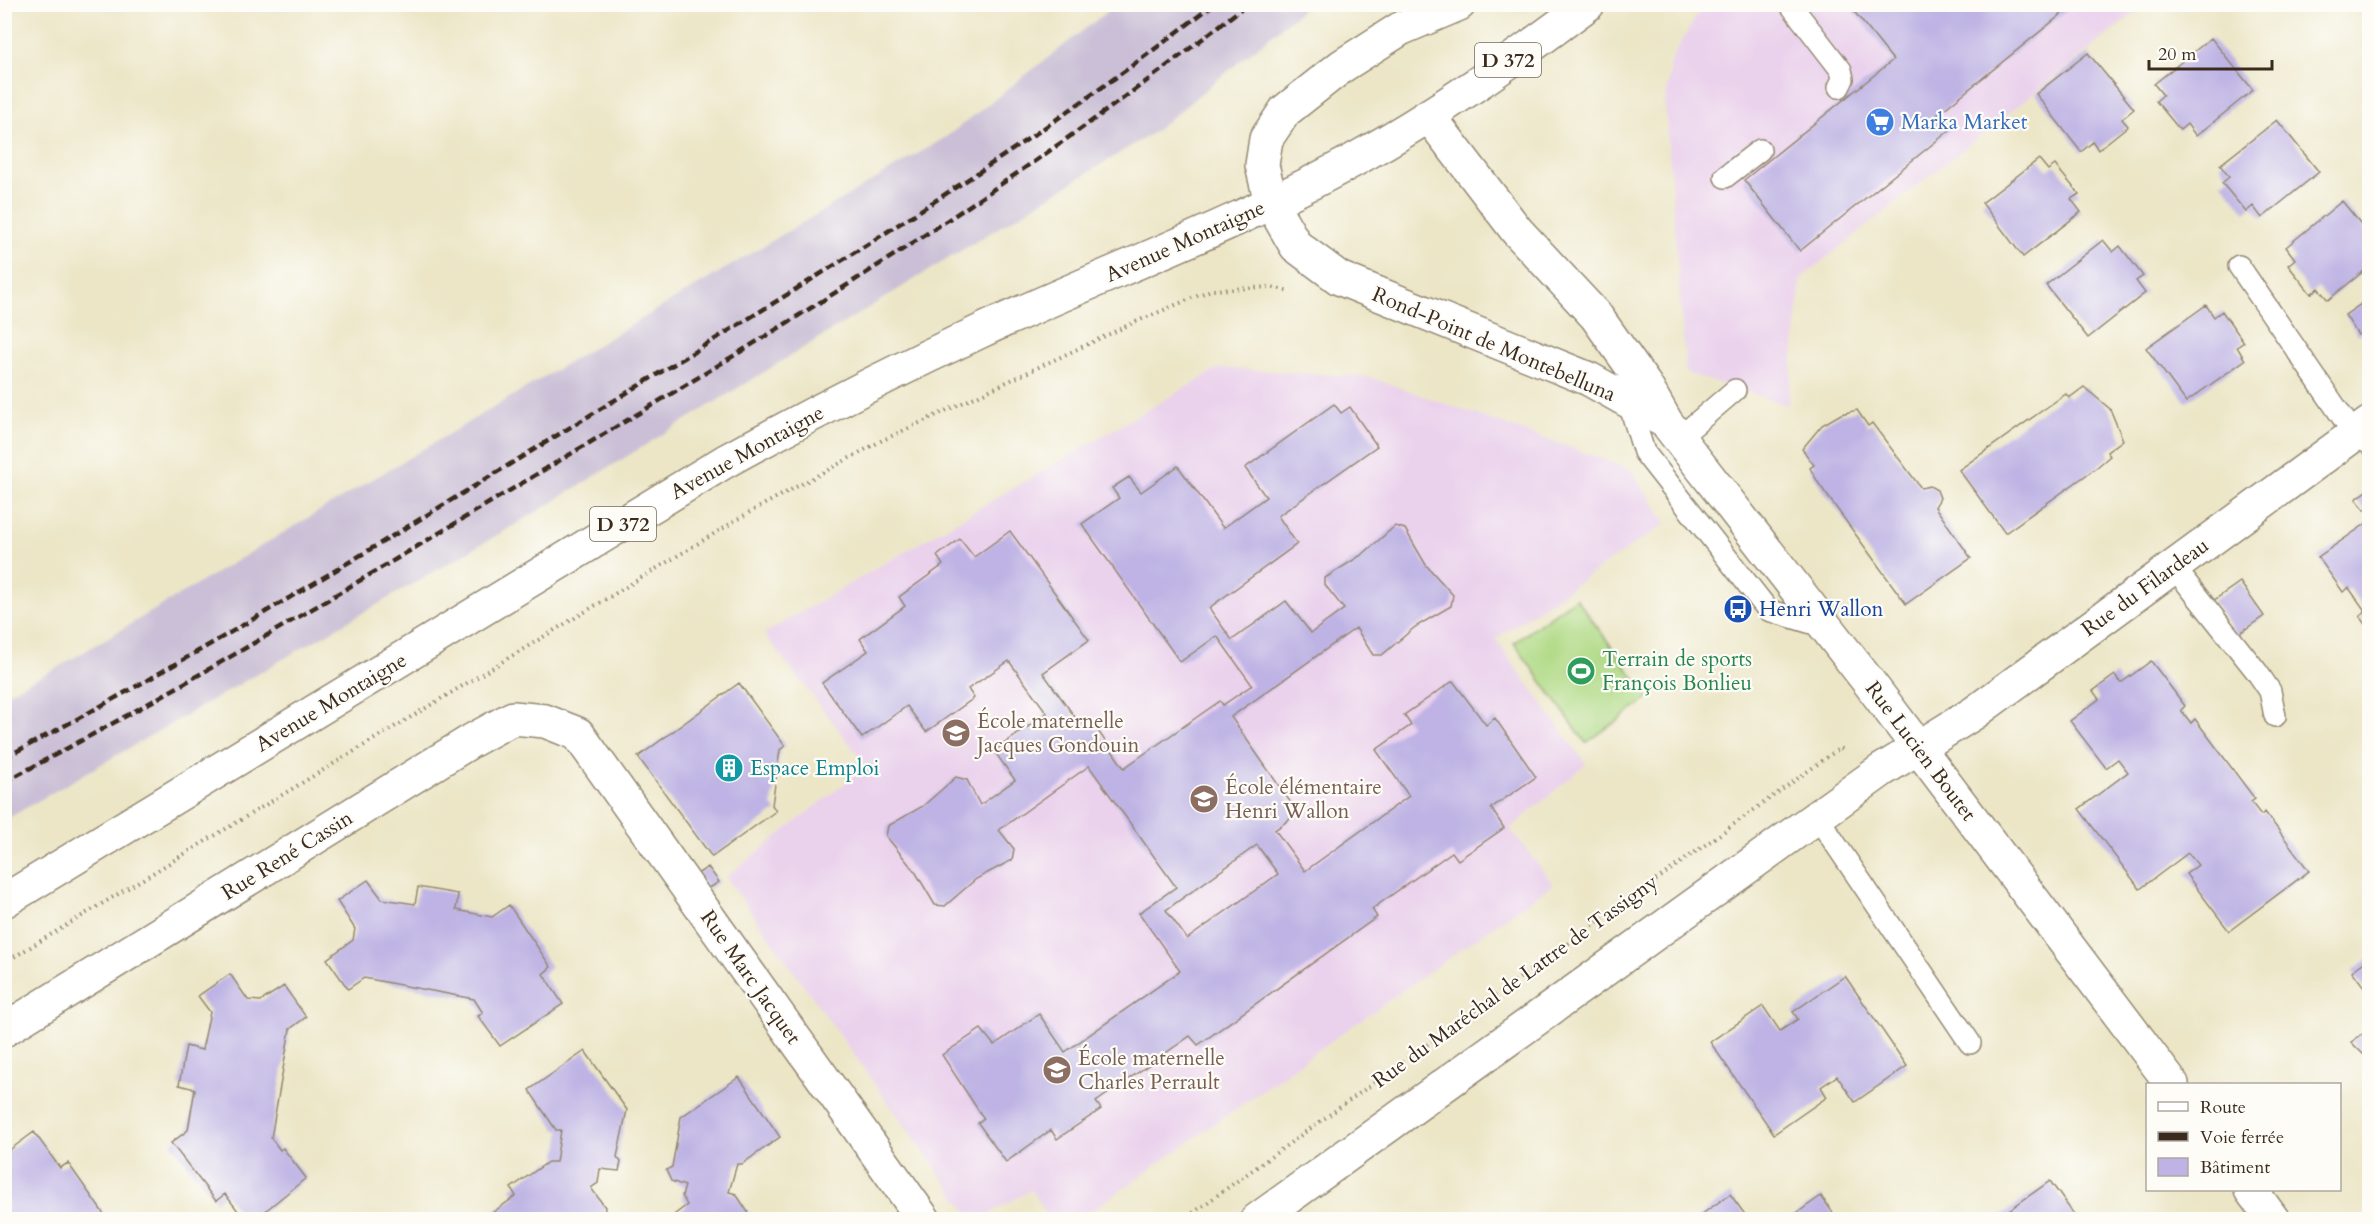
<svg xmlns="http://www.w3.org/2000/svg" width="2374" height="1224" font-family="Cardo,serif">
	<rect width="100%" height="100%" fill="#fdfcf7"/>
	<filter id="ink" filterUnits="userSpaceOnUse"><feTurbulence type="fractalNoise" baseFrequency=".0167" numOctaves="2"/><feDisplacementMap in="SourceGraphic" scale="12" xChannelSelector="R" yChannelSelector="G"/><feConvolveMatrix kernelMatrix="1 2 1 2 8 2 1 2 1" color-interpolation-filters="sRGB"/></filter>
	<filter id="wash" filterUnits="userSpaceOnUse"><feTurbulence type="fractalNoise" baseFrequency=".008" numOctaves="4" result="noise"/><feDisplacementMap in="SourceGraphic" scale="24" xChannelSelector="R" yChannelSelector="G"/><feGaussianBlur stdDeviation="1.35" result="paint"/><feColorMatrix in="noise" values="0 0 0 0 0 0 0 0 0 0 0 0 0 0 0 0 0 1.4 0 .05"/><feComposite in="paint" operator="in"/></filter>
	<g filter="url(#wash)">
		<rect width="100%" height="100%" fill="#ece6c7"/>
		<path fill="#ead1ec" d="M1703,5H2145L1801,278L1788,405L1686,373L1665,103L1672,58Z
			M1219,368L1369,377L1630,469L1666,523L1495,639L1586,764L1510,829L1553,884L1080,1219H1050L1031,1190L980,1219H972L726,877L867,766L764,634Z"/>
		<path fill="#cabfd6" d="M1117,4L1308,5L1154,132L530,516L5,820V694L57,668L946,137Z"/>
		<path fill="#b0da86" stroke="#768252" stroke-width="1.5" d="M1576,598L1649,698L1586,743L1514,643Z"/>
		<g id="blocks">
			<path fill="#beb3e4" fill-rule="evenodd" d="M1857,4H2074L1937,115L1950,130L1800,251L1744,180L1893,60L1852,9Z
				M2211,38L2253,90L2196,136L2187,124L2180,130L2156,101L2163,95L2154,84Z
				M2088,53L2134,109L2122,119L2128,126L2098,150L2093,142L2081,152L2036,94Z
				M2277,120L2319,172L2262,218L2253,206L2246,212L2222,183L2229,177L2220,165Z
				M2039,159L2048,170L2055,165L2079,194L2071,199L2081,212L2023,257L1982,203Z
				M2342,201L2370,235V266L2328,300L2318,288L2311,294L2288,265L2295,259L2286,247Z
				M2103,240L2113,252L2120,246L2143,276L2136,281L2145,293L2088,338L2046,285Z
				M2370,298V327L2358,335L2345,315Z
				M2206,305L2214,317L2222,311L2244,342L2237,347L2245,360L2186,402L2146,348Z
				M2084,387L2110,409L2123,440L2107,452L2110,456L2096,468L2005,533L1959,470L2050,405L2066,394L2069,398Z
				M1334,404L1341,413L1350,407L1377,446L1278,516L1297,544L1209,608L1232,640L1286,601L1311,633L1344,609L1325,585V578L1363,554L1395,526L1405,529L1426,565L1453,595L1451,606L1415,627L1382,655H1373L1356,628L1231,717L1298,813L1275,830L1305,871L1409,796L1376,750L1411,725L1404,715L1453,681L1486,725L1495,718L1536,777L1491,808L1504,828L1458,860L1452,852L1372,909L1377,917L1198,1045L1190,1036L1096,1102L1101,1109L1057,1139L1051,1130L1006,1162L978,1123L984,1119L942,1055L981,1029L994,1045L1039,1014L1065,1052L1180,971L1139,913L1176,887L1089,766L999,830L1014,849L1012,860L976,879L945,906L935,905L916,873L886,836L888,826L923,806L956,777L967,780L980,805L1015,780L994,751L1047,713L1009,661L968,689L974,698L926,732L907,706L862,738L822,683L868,651L860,639L905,606L899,597L943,565L937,556L960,539L974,557L1010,531L1089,640L1043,673L1080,724L1089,718L1124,768L1220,701L1223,705L1252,685L1217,636L1180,662L1082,524L1119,498L1112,488L1129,477L1141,492L1178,466L1223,528L1266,497L1245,468ZM1257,845L1278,874L1187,939L1166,910Z
				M1857,410L1868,426L1872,423L1921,488L1930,486L1937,490L1940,498L1935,507L1971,558L1906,604L1819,484L1810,468L1814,465L1802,449L1822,425L1841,414Z
				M2370,489V507L2365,510L2356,499Z
				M2367,523L2370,527V630L2360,616L2366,612L2349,588L2343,592L2318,557Z
				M2240,582L2264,616L2237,635L2213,601Z
				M2151,661L2185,706L2181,710L2191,723L2195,719L2255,799L2251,802L2261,815L2265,812L2309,871L2229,931L2186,874L2198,865L2188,853L2140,889L2079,809L2128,772L2118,759L2106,768L2070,721L2099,699L2093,691L2115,675L2121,683Z
				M739,683L785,746L780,750L772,805L776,811L712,857L638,757Z
				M708,867L719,882L708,889L697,874Z
				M368,880L382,899L415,904L418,887L458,894L456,910L492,917L509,905L551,967L543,974L563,1004L500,1046L478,1016L483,1013L474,999L364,978L348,989L327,959L353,940L355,929L337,901Z
				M2370,958V995L2352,971Z
				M230,974L248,1000L261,1001L284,986L306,1017L290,1029L271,1138L280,1150L283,1148L306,1178L254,1220H245L225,1194L216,1201L171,1143L188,1130L195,1089L179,1085L186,1046L202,1050L210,1012L198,996Z
				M1845,976L1907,1066L1855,1102L1837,1076L1821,1087L1827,1097L1774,1134L1710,1042L1763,1006L1780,1031L1798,1019L1793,1012Z
				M2370,1029V1061L2351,1042Z
				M585,1051L627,1110L617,1157L621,1162L619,1171L600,1169L598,1183L591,1188L605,1207L604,1219L488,1220L486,1217L516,1196L511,1188L548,1162H556L561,1130H556L529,1090Z
				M739,1077L780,1137L742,1164H737L729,1192L736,1194L753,1220H667L687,1205L682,1196L685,1186L671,1181L666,1170L672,1167L681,1117Z
				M34,1132L60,1168L68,1163L108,1220H4L7,1207L4,1154Z
				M2050,1181L2078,1220H1995Z
				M1730,1194L1749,1220H1694Z
				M1821,1196L1838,1220H1787Z"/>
		</g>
	</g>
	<g filter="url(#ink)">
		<use href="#blocks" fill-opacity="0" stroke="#948872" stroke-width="1.5"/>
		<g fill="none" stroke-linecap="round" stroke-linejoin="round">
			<g stroke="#948872" stroke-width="24">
				<path id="service" d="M1790,4L1841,70L1843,79L1839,87
					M1725,177L1760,150
					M2239,266L2354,434L2370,444
					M1628,400L1644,452L1768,610L1825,627
					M1679,438L1735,390
					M2173,566L2257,672L2270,691L2275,716
					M1818,818L1970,1043"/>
			</g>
			<g stroke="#948872" stroke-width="36">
				<path id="minor" d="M1459,4L1400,29L1342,66L1285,111L1266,139L1262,165L1271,203L1296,246L1339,278L1589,379L1666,422
					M1429,116L1517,231L1596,316L1645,385L1666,422L1871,685L2172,1084
					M4,1030L471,741L513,718L545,721L578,734L924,1220
					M2251,1190L2273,1220
					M1257,1220L1882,770L1974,713L2370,423"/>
			</g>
			<g stroke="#948872" stroke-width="36">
				<path id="primary" d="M4,901L724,462C809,415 895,371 983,330C1106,273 1235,226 1354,160C1436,115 1513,60 1588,4"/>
			</g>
			<path stroke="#948872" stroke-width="4" stroke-dasharray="1.5 4.5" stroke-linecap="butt" d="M4,963L750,512L881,441L1133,323L1211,290L1271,287L1290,291
				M1183,1220L1840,748L1846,751"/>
			<use href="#service" stroke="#fff" stroke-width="21"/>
			<use href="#minor" stroke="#fff" stroke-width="33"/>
			<use href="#primary" stroke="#fff" stroke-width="33"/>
			<path stroke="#3b2a1e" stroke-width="4.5" stroke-dasharray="9 4.5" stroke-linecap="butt" d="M4,758C205,653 399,532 592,414C804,285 1017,157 1214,4
				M4,782C189,685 368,576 547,468C788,325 1027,179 1247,4"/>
		</g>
	</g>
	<defs>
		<g id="supermarket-disc" transform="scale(1.5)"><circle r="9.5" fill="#3f7fe0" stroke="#fdfcf7"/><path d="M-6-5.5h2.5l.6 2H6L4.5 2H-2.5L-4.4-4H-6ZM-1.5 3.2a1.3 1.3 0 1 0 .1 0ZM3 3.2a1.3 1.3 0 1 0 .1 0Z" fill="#fff"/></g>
		<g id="bus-disc" transform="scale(1.5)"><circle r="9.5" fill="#1a4fb4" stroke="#fdfcf7"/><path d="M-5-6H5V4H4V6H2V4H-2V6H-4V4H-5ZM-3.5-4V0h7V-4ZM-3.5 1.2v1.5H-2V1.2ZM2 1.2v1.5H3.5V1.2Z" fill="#fff"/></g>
		<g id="stadium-disc" transform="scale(1.5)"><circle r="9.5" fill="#2e9e5b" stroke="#fdfcf7"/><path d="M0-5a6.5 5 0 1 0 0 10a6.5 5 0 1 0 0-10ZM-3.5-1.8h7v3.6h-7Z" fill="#fff"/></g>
		<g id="school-disc" transform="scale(1.5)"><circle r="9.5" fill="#8d6e63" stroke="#fdfcf7"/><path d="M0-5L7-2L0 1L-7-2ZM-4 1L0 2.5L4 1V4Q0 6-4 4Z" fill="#fff"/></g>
		<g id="building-disc" transform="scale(1.5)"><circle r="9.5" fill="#0f9aa8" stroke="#fdfcf7"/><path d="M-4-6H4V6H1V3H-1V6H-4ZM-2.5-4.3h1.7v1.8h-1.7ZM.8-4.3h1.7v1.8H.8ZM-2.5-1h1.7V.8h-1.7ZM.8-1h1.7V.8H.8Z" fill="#fff"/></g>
	</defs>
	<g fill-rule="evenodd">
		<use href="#supermarket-disc" x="1880" y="122"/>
		<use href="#bus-disc" x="1738" y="609"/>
		<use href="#stadium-disc" x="1581" y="671"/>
		<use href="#school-disc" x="956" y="733"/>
		<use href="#building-disc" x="729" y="768"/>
		<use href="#school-disc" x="1204" y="799"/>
		<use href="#school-disc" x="1057" y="1070"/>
	</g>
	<g text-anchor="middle" stroke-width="4.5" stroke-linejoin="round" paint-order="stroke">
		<g fill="#fdfcf7" stroke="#75695f" stroke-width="1.5">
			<rect x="1475" y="43" width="66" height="34" rx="4.5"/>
			<rect x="590" y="507" width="66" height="34" rx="4.5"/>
		</g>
		<g font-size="20" font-weight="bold" fill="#3b2a1e">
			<text x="1508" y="67">D 372</text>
			<text x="623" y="531">D 372</text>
		</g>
		<g font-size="21" fill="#366cbe" stroke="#fdfcf7" text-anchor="start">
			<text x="1901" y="129">Marka Market</text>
		</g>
		<g font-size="21" fill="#3b2a1e" stroke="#fdfcf7">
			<text transform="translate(1185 241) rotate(-24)" y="7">Avenue Montaigne</text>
			<text transform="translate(1494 344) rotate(23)" y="7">Rond-Point de Montebelluna</text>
			<text transform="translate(747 452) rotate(-29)" y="7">Avenue Montaigne</text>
			<text transform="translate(2145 587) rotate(-36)" y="7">Rue du Filardeau</text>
			<text transform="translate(331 702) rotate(-31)" y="7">Avenue Montaigne</text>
			<text transform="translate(1921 751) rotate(53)" y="7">Rue Lucien Boutet</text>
			<text transform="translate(287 855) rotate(-32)" y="7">Rue René Cassin</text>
			<text transform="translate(751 977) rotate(55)" y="7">Rue Marc Jacquet</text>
			<text transform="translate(1515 981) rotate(-36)" y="7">Rue du Maréchal de Lattre de Tassigny</text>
		</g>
		<g font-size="21" fill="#164399" stroke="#fdfcf7" text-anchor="start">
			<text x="1759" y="616">Henri Wallon</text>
		</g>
		<g font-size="21" fill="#27864d" stroke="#fdfcf7" text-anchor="start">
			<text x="1602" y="666">Terrain de sports<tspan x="1602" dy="24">François Bonlieu</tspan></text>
		</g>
		<g font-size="21" fill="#785e54" stroke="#fdfcf7" text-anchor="start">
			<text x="977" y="728">École maternelle<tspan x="977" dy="24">Jacques Gondouin</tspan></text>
			<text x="1225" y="794">École élémentaire<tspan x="1225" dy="24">Henri Wallon</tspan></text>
			<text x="1078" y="1065">École maternelle<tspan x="1078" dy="24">Charles Perrault</tspan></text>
		</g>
		<g font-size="21" fill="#0d838f" stroke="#fdfcf7" text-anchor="start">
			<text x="750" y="775">Espace Emploi</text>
		</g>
	</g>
	<rect width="2374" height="1224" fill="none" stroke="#fdfcf7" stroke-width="24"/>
	<rect x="2146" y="1083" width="195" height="108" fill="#fdfcf7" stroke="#afa8a0" stroke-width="1.5"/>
	<rect x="2158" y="1102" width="30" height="9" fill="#ffffff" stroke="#afa8a0" stroke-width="1.5"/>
	<text x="2200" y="1113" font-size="18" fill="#3b2a1e">Route</text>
	<rect x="2158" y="1132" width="30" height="9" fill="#3b2a1e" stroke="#afa8a0" stroke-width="1.5"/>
	<text x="2200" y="1143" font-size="18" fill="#3b2a1e">Voie ferrée</text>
	<rect x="2158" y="1158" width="30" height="18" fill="#beb3e4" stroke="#afa8a0" stroke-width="1.5"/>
	<text x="2200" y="1173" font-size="18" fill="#3b2a1e">Bâtiment</text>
	<path d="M2149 60v9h123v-9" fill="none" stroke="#3b2a1e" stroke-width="3"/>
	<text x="2158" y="60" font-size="18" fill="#3b2a1e" stroke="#fdfcf7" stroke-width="4.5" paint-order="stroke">20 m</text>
</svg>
